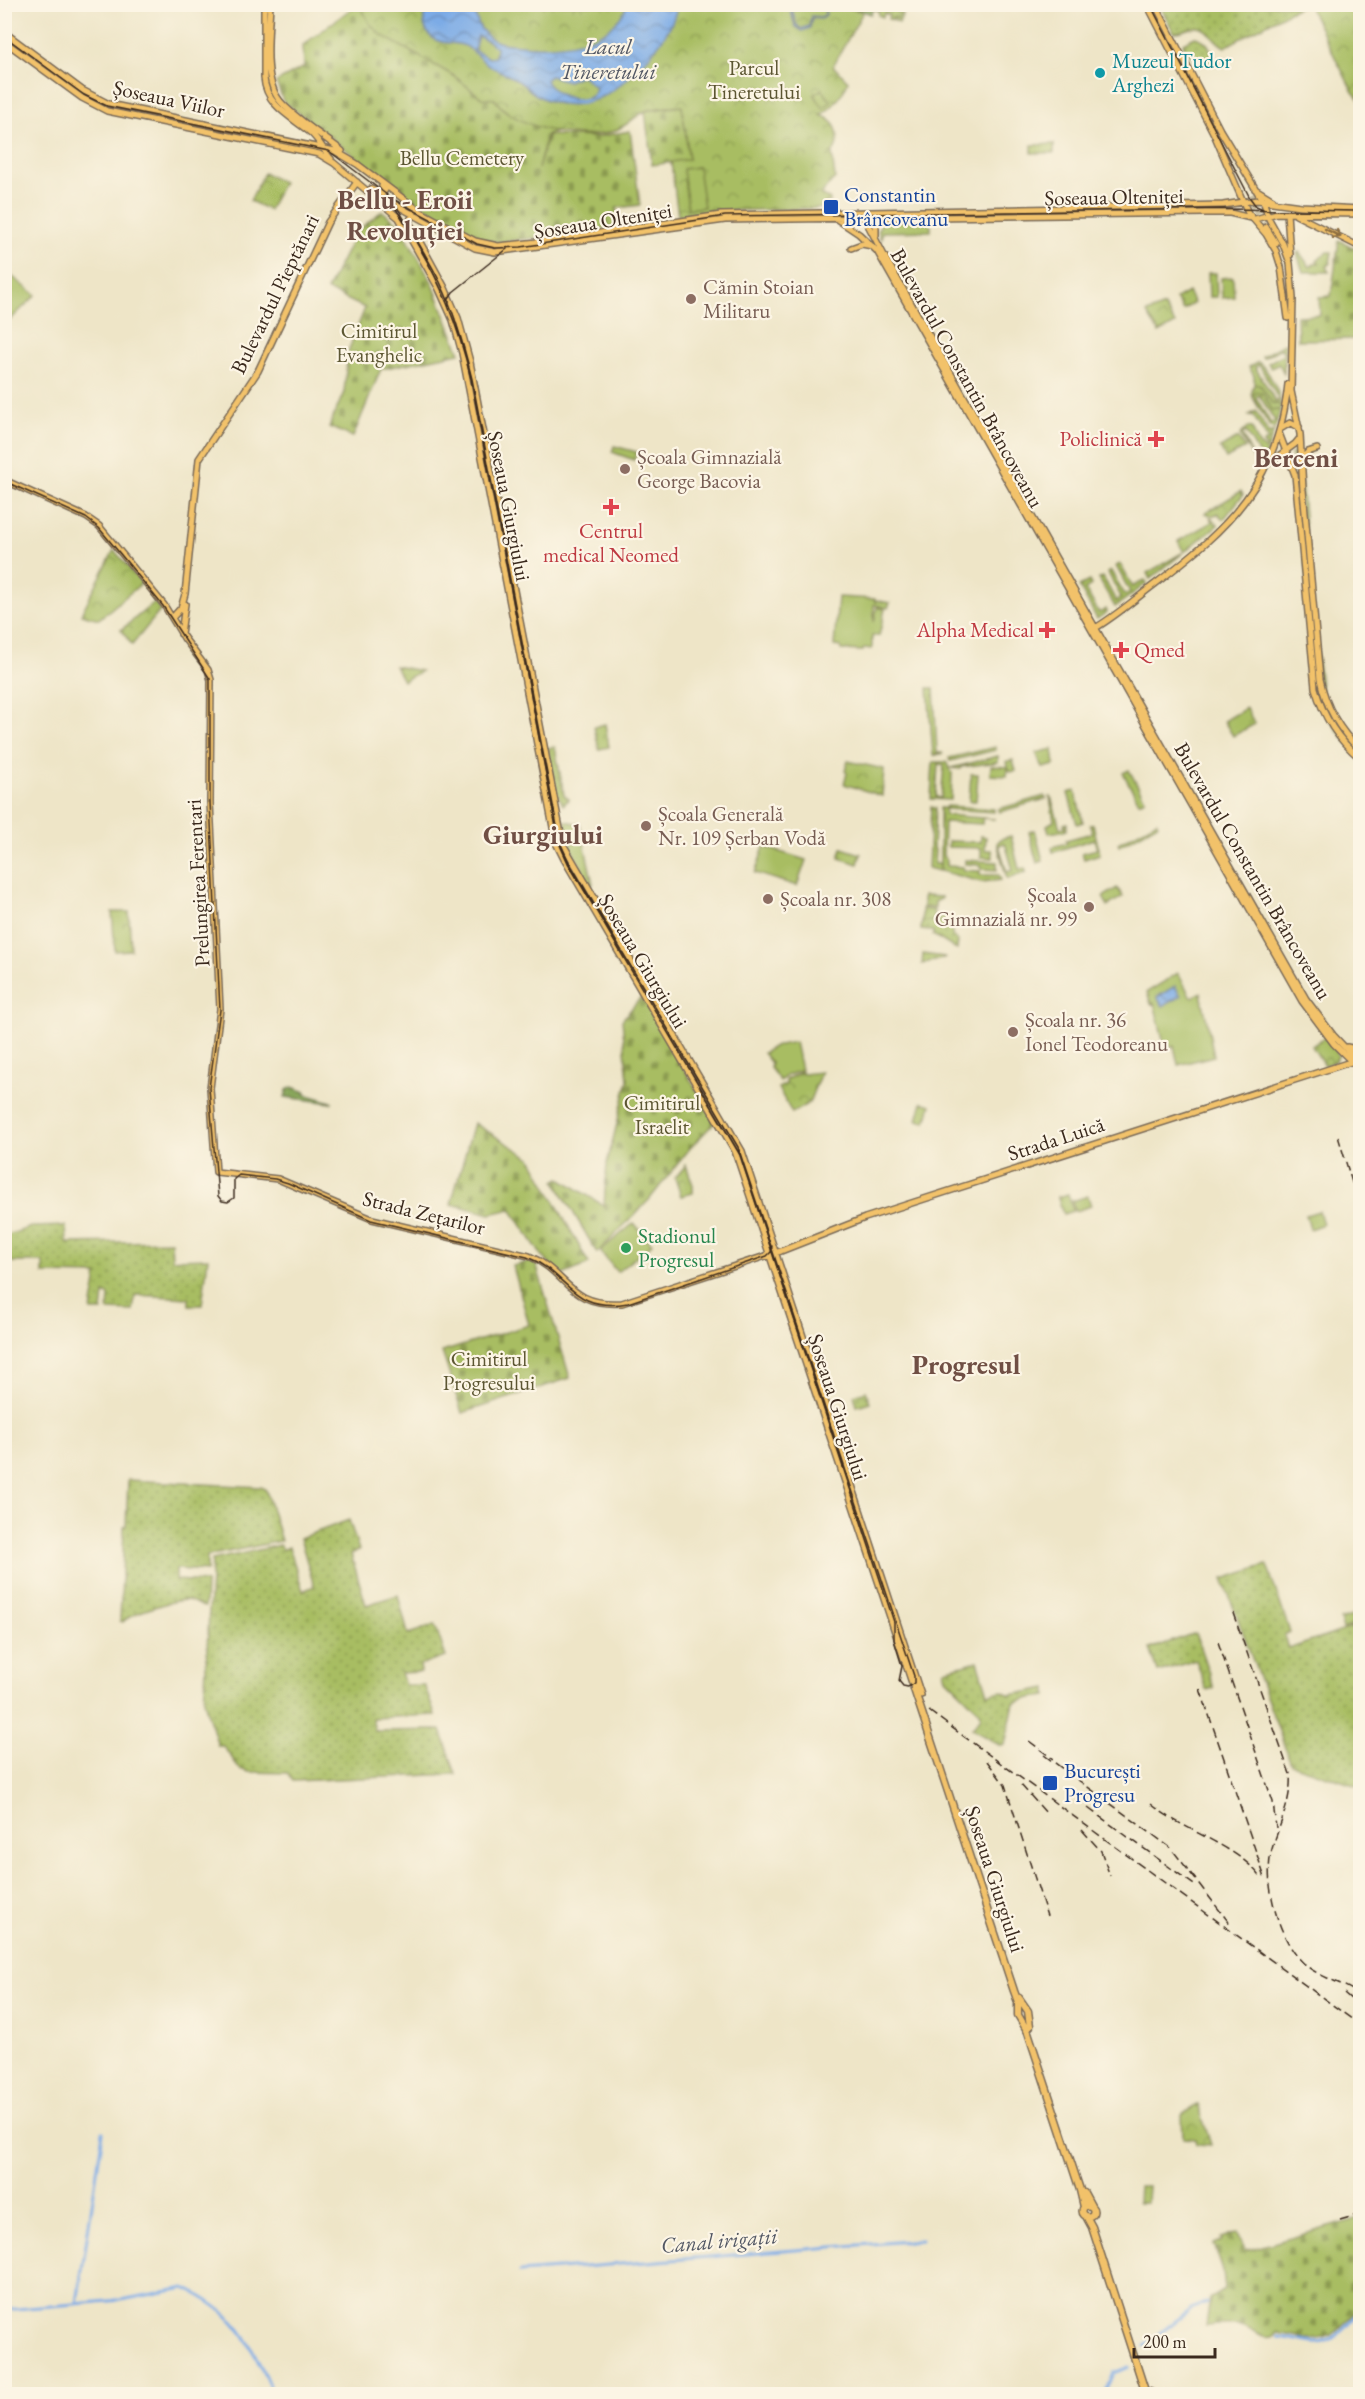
<svg xmlns="http://www.w3.org/2000/svg" width="1365" height="2399" font-family="'EB Garamond',serif">
	<defs>
		<pattern id="grass-dots" width="8" height="8" patternUnits="userSpaceOnUse" patternTransform="scale(1.5)"><rect width="8" height="8" fill="#a8bd62"/><path d="M2 2h.1M6 6h.1" fill="none" stroke="#8a9a50" stroke-width="1.8" stroke-linecap="round"/></pattern>
		<pattern id="forest-crowns" width="20" height="18" patternUnits="userSpaceOnUse" patternTransform="scale(1.5)"><rect width="20" height="18" fill="#86a458"/><path d="M2 6a3 3 0 1 1 6 0M12 15a3 3 0 1 1 6 0" fill="none" stroke="#6f8648"/></pattern>
		<pattern id="cemetery-stones" width="16" height="16" patternUnits="userSpaceOnUse" patternTransform="scale(1.5)"><rect width="16" height="16" fill="#a8bd62"/><path d="M2 7V4a2 2 0 0 1 4 0v3zM10 15v-3a2 2 0 0 1 4 0v3z" fill="#8a9a50"/></pattern>
		<pattern id="park-crowns" width="20" height="18" patternUnits="userSpaceOnUse" patternTransform="scale(1.5)"><rect width="20" height="18" fill="#a8bd62"/><path d="M2 6a3 3 0 1 1 6 0M12 15a3 3 0 1 1 6 0" fill="none" stroke="#8a9a50"/></pattern>
		<pattern id="water-waves" width="16" height="10" patternUnits="userSpaceOnUse" patternTransform="scale(1.5)"><rect width="16" height="10" fill="#7cabe6"/><path d="M0 5q4-4 8 0t8 0" fill="none" stroke="#678bba"/></pattern>
	</defs>
	<rect width="100%" height="100%" fill="#fcf5e5"/>
	<filter id="ink" filterUnits="userSpaceOnUse"><feTurbulence type="fractalNoise" baseFrequency=".0167" numOctaves="2"/><feDisplacementMap in="SourceGraphic" scale="12" xChannelSelector="R" yChannelSelector="G"/><feConvolveMatrix kernelMatrix="1 2 1 2 8 2 1 2 1" color-interpolation-filters="sRGB"/></filter>
	<filter id="wash" filterUnits="userSpaceOnUse"><feTurbulence type="fractalNoise" baseFrequency=".008" numOctaves="4" result="noise"/><feDisplacementMap in="SourceGraphic" scale="24" xChannelSelector="R" yChannelSelector="G"/><feGaussianBlur stdDeviation="1.35" result="paint"/><feColorMatrix in="noise" values="0 0 0 0 0 0 0 0 0 0 0 0 0 0 0 0 0 1.4 0 .05"/><feComposite in="paint" operator="in"/></filter>
	<g filter="url(#wash)">
		<rect width="100%" height="100%" fill="#eee5c7"/>
		<path fill="url(#grass-dots)" stroke="#727440" stroke-width="1.5" d="M887,5H906L899,23L893,20L894,17L898,18L899,14L885,8Z
			M1159,5H1308L1298,7L1225,47C1215,43 1209,28 1198,27C1189,26 1183,33 1174,32Z
			M1195,37C1210,40 1212,52 1215,65L1185,53L1183,43Z
			M1299,453L1309,580L1307,581L1297,474L1291,454Z
			M1309,592L1322,694L1333,721L1355,750C1318,719 1315,673 1311,628C1310,617 1306,602 1309,592Z
			M922,921L952,922V936L958,941L957,950L933,935V931L921,930Z
			M66,1226L67,1243L171,1241L172,1259L208,1258L202,1305H189V1298L135,1295L133,1311L108,1310L109,1295L104,1294L102,1311H91L97,1275L43,1274V1262H5V1236L31,1227Z
			M128,1480L261,1487L266,1490L281,1541L207,1556V1571L176,1569V1580L206,1582L205,1607C198,1606 194,1601 187,1600C173,1600 133,1612 123,1622L120,1621L124,1527L126,1526Z
			M349,1520L359,1550L351,1554L366,1605L398,1595L408,1634L435,1625L446,1657L420,1665L421,1672L401,1673L405,1685H424L435,1715L372,1718L375,1731L441,1730L456,1774L293,1781L288,1773L249,1772L240,1769L223,1746H218L204,1702L212,1560L281,1545L282,1550L289,1547L303,1591L314,1586L300,1538Z
			M1267,1565L1290,1632L1284,1635L1288,1649L1360,1625V1787L1291,1764L1223,1579Z
			M1195,1633L1214,1688L1206,1690L1196,1660L1158,1672L1150,1649Z
			M978,1661L988,1694L1002,1691L1010,1695L1047,1688V1696L1031,1698L1014,1703L1005,1745H999L972,1728L981,1717L980,1712L946,1678L944,1670Z"/>
		<path fill="url(#forest-crowns)" stroke="#60673b" stroke-width="1.5" d="M871,4L874,6L871,14L846,5Z
			M292,1087L306,1092L305,1094L332,1102L331,1103L285,1097L287,1090Z"/>
		<path fill="url(#cemetery-stones)" stroke="#727440" stroke-width="1.5" d="M351,5H360L370,24L454,76L482,98H493C513,118 530,124 557,132L547,134L538,169L548,135L597,137L630,131L640,205L617,208L619,226L567,234L566,226L543,230L544,237L496,242L479,238L409,198L283,101L276,82L304,67L303,45L352,8Z
			M682,106L689,160L652,165L645,111Z
			M382,211L400,225L432,282L460,353L381,369L353,437L329,427L344,392L348,352L365,308L327,290L356,232Z
			M1339,240L1360,251V339L1298,340L1297,316L1320,315L1319,297L1331,296Z
			M642,996L715,1122L691,1147L649,1200L597,1253L555,1181L560,1178L604,1206L607,1163L628,1080L622,1020Z
			M474,1123L531,1158L589,1264L560,1276L540,1253L511,1209L490,1214L451,1204Z
			M530,1261L536,1264L570,1378L462,1413L442,1352L529,1325L513,1266Z
			M1360,2218V2307C1339,2330 1336,2340 1303,2340L1300,2337L1278,2333C1267,2346 1250,2327 1237,2325C1227,2324 1216,2325 1206,2326L1210,2298L1225,2289L1223,2271L1214,2244L1222,2241L1221,2238L1238,2232L1245,2251Z"/>
		<path fill="url(#park-crowns)" stroke="#727440" stroke-width="1.5" d="M360,5H846V7L863,12L833,66L848,81C843,95 833,107 821,115C839,121 842,139 832,154L835,178L821,194L830,200V202H826V208L712,211L678,216L671,162L689,159L682,106C673,107 652,107 645,111C634,117 626,127 614,131C584,143 512,128 495,99L482,98L454,76L381,35L370,24Z
			M877,5L881,7L882,5H887L885,8L891,11L893,7L897,8L896,12L900,14L898,18L894,17L893,20L888,19L889,15L884,13L883,17L878,15L879,11L875,10Z
			M1308,5H1360V100L1353,92Z
			M264,173L283,182L269,210L250,201Z
			M1188,292L1194,303L1183,310L1176,299Z
			M1164,306L1175,324L1159,333L1147,313Z
			M1254,384H1259L1275,404L1281,405L1280,410H1272L1262,393L1251,395Z
			M1238,438L1245,448L1226,459L1220,448Z
			M1241,491L1243,495L1223,520L1218,513L1213,516L1205,513Z
			M114,550L142,583L99,619L81,614Z
			M155,602L160,611L132,645L121,630Z
			M395,666L421,671L403,681Z
			M1246,708L1255,724L1233,736L1224,721Z
			M605,724L609,747L599,749L594,727Z
			M555,747L564,795L569,799L563,805L557,793L548,748Z
			M848,761L884,769L882,796L844,784L847,773L845,771Z
			M565,821L580,824L593,884L591,885L568,843Z
			M842,848L861,854L858,864L839,858Z
			M112,912H129L131,950L115,951Z
			M923,954L944,957L945,958L922,964Z
			M1325,1037L1337,1051L1338,1057L1334,1062L1324,1065L1312,1046Z
			M801,1072L802,1074L821,1072L809,1103L792,1113L778,1088L786,1084L785,1080Z
			M686,1165L693,1185V1193L681,1196L675,1178Z
			M866,1391L870,1402L857,1406L854,1395Z
			M1198,2104L1211,2145L1197,2144L1196,2139L1183,2138L1182,2115Z"/>
		<path fill="#a8bd62" stroke="#727440" stroke-width="1.5" fill-rule="evenodd" d="M822,89L831,102L823,108L814,94Z
			M1054,144V153H1032V145Z
			M698,167L704,207L688,209L683,169Z
			M926,220L931,226V231L882,232L881,241L878,230L882,221Z
			M1299,252L1310,267L1315,263H1319L1317,261L1327,252H1332L1330,263L1326,267L1329,272H1303L1297,253Z
			M5,271L36,295L10,320L5,316Z
			M1208,273H1216L1217,297H1209Z
			M1233,277L1234,297L1222,298L1221,278Z
			M1285,343L1284,373L1279,364L1271,368L1268,363L1284,354L1281,348L1263,358L1262,356Z
			M1258,362C1266,367 1282,394 1280,405L1272,403L1261,386L1254,384V376L1249,367ZM1259,365L1279,400L1276,402L1255,367Z
			M1257,391L1263,394L1272,410H1280L1275,429L1270,427L1252,396ZM1259,395L1275,421L1271,424L1256,397Z
			M1256,411L1269,434L1274,431L1268,449L1263,444L1268,440L1253,415L1248,416Z
			M1248,427L1252,428L1259,445L1267,451L1265,456L1261,458L1246,432L1242,434L1255,461L1240,435Z
			M614,446L637,452L634,460L612,452Z
			M1210,517L1218,525L1150,579L1147,573L1184,552L1178,541L1212,522Z
			M1120,564L1133,587L1145,580L1147,583L1115,607L1099,579L1103,577L1116,601L1121,597L1108,573L1111,571L1125,595L1130,592L1116,566Z
			M1089,581L1091,585L1085,589L1099,613L1106,609L1107,612L1097,619L1079,586Z
			M838,597L875,599V603L876,600L890,603L888,608L874,605V622L877,607L885,609L879,636H872V649L864,648L863,651L841,650V647L834,646Z
			M928,688H934L937,753H943L933,756Z
			M996,747V750L950,761L949,758Z
			M1053,749L1055,765L1043,768L1036,753Z
			M998,756V762L961,767V769L951,768Z
			M1013,760L1016,771L1010,772L1008,767L1007,776L990,775L991,766L1008,767L1007,761Z
			M933,762H946L952,773L951,800L931,799ZM938,764L944,765L941,798L936,797Z
			M1129,770L1145,799L1139,802L1123,773Z
			M971,774H978L976,801H969Z
			M1075,791L1083,822L1077,824L1068,793Z
			M1045,796L1046,799L999,812L998,809Z
			M1050,797H1051L1060,828L1065,827L1064,824L1067,823V830L1049,833L1047,825L1054,821Z
			M946,806L994,809V812L945,809V815L995,819L983,818L982,824L944,822L943,856L947,860V866L963,867L964,870L980,871V875H999L1001,880L981,882L940,871V808H946Z
			M931,807L935,808L933,849L935,850L934,864H940L939,871L928,868Z
			M1157,821L1158,824L1119,846L1118,843Z
			M1093,824L1100,854L1084,859L1082,853L1097,849L1094,839L1053,852L1052,847L1067,843L1066,840L1092,833L1090,825Z
			M1035,830L1043,861L1037,863L1029,832Z
			M981,836L986,837L985,850H992L993,858L981,857V848L948,847V841L981,842Z
			M1011,836L1019,869L1025,868L1026,872L1007,879L997,843L1001,839ZM1005,843L1013,870L1007,872L999,845Z
			M764,847L806,860L797,886L755,873Z
			M965,860L997,862V870L981,869V865L965,864Z
			M1117,888L1123,896L1108,906L1103,897Z
			M923,896L941,897V899L935,902V908L923,907Z
			M922,909L934,910L933,919L939,916L952,919V922L922,921Z
			M1178,973L1191,997L1201,993L1214,1056L1178,1065L1174,1046L1165,1047L1154,1003L1151,1004L1147,992Z
			M795,1042L801,1070L786,1076L780,1081L770,1068L771,1063L763,1053L774,1046Z
			M922,1102L931,1105L926,1122L917,1120Z
			M1068,1194L1073,1211L1063,1214L1058,1197Z
			M1088,1196L1091,1206L1075,1211L1072,1201Z
			M1319,1211L1323,1224L1310,1229L1306,1215Z
			M634,1223L652,1244L617,1272L600,1251Z
			M1360,1613V1623L1343,1629L1340,1620Z
			M1139,2186H1148L1147,2203H1138Z"/>
		<path fill="url(#water-waves)" stroke="#5c6a82" stroke-width="1.5" fill-rule="evenodd" d="M431,5H468C482,17 471,26 494,40C503,45 512,44 521,45C557,49 612,44 627,5H677C675,26 657,48 643,63C615,93 582,118 540,97C531,93 526,86 518,81C509,75 499,71 490,66C482,61 476,54 469,48C456,39 438,48 428,33C421,23 423,12 431,5ZM478,36L488,41L496,48L495,57L489,58L474,50ZM582,75L596,88C591,110 552,96 546,80L550,76L568,81Z
			M789,5H791L796,24L801,29L809,26L811,16L821,17L825,15V11L819,5L825,8L826,15L821,19L812,17L810,28L802,31L795,26Z
			M1175,986L1181,996L1163,1006L1157,997Z"/>
		<g fill="none" stroke-linecap="round" stroke-linejoin="round">
			<path stroke="#7cabe6" stroke-width="3" d="M520,2272L921,2240
				M77,2303L103,2132
				M4,2310L121,2300L185,2288C241,2315 249,2341 273,2394
				M1279,2337C1290,2338 1297,2340 1307,2342C1333,2348 1345,2327 1360,2311
				M1144,2346L1191,2309L1207,2303
				M1105,2394L1114,2373L1129,2367"/>
		</g>
	</g>
	<g filter="url(#ink)">
		<g fill="none" stroke-linecap="round" stroke-linejoin="round">
			<path stroke="#cac0a5" stroke-width="5" stroke-dasharray="5 2.5" stroke-linecap="butt" d="M1252,194L1263,216
				M1247,197L1266,227"/>
			<g stroke="#7a6b59" stroke-width="8">
				<path id="major" d="M264,4V78C266,106 292,117 311,133C319,140 324,151 331,159
					M270,4C269,32 262,79 280,101C292,116 326,138 342,151
					M1147,4L1214,134L1248,213L1266,234L1276,251L1281,267L1288,318
					M1155,4L1220,130L1264,203L1269,219L1283,244L1290,263L1293,298L1291,391L1300,434L1303,490L1320,679C1326,708 1339,730 1360,750
					M4,32L82,90L109,104L335,151L357,164L421,212L475,241L498,246L547,241L721,215L1223,205L1257,200L1301,206L1360,209
					M4,41L82,98L107,111L319,154L334,163L399,218L439,289L453,320L462,353L556,843L564,859L735,1151L914,1689
					M371,189L382,194L385,190L382,186
					M1255,189L1273,200
					M383,198L475,248L495,252L725,220L1206,213H1230L1255,219L1277,213L1360,214
					M416,209L409,222L445,288L458,318L470,362L563,844L742,1151L921,1695
					M1287,213L1290,255
					M867,214V223L887,261L1306,999L1333,1035L1350,1053L1352,1062
					M1296,215L1360,247
					M838,220L859,234L877,251L1302,1001L1334,1044L1352,1062
					M1266,227L1276,243
					M876,235V224L881,217
					M851,248L862,244L872,246
					M1280,429L1290,423L1299,427
					M1279,433L1295,475L1315,688C1323,716 1338,740 1360,758
					M1302,459L1308,452L1317,449
					M1269,463L1295,444L1300,438
					M4,480L86,517L99,526L164,605L184,638L208,670L211,680L210,802L220,1009L210,1088L216,1172L278,1179L372,1219L529,1256C568,1272 567,1307 622,1303L781,1251L865,1218L1360,1059
					M172,618L181,608L185,594L199,459L258,371L328,222L357,182
					M1092,630C1115,617 1135,599 1155,584C1229,528 1278,482 1288,384
					M181,634L185,604
					M1347,1047L1360,1050"/>
			</g>
			<g stroke="#7a6b59" stroke-width="9">
				<path id="highway" d="M914,1689L1014,1991L1018,2002V2015L1028,2032L1080,2190L1084,2207
					M1019,1998L1028,2011L1030,2026
					M1084,2193L1091,2206
					M1082.5 2211a5.5 5.5 0 1 1 11 0a5.5 5.5 0 1 1-11 0Z
					M1086,2216L1092,2227L1146,2394L1150,2392L1154,2394"/>
			</g>
			<use href="#major" stroke="#f2c26a" stroke-width="5"/>
			<use href="#highway" stroke="#f2c26a" stroke-width="6"/>
			<path stroke="#3b2a1e" stroke-width="1.5" d="M1150,4L1250,198L1256,206L1263,209
				M4,36L84,95L107,106L329,151L391,198L477,244L495,248L521,247L725,216L1224,209L1360,211
				M386,196C397,208 404,222 412,235C441,282 458,325 471,379L559,843L568,863L740,1155L894,1622V1640L902,1666L899,1681L903,1686L908,1687L914,1683V1676L738,1147L569,862L560,842L472,379C464,346 455,313 440,282C427,256 411,231 396,205L387,195
				M449,305V298L453,292L507,249
				M4,481L86,518L99,528L163,606L210,679V802L220,1010L209,1088L218,1196L222,1201L228,1202L234,1198V1179L239,1175L275,1179L288,1183L371,1220L527,1257C569,1273 570,1313 628,1303L767,1256L771,1252L772,1246"/>
			<path stroke="#3b2a1e" stroke-width="1.5" stroke-dasharray="9 4.5" stroke-linecap="butt" d="M1338,1136L1360,1209
				M1233,1613L1290,1774C1292,1801 1279,1825 1272,1849C1262,1883 1280,1946 1308,1967C1324,1979 1344,1983 1360,1995
				M1218,1642L1273,1802L1276,1828
				M1200,1689L1265,1878
				M929,1711L1360,2025
				M1029,1741L1053,1759
				M1044,1755L1171,1848L1231,1925
				M987,1761L1005,1785L1047,1916
				M1021,1785L1047,1814
				M1151,1804C1183,1831 1241,1847 1262,1879
				M1088,1808L1197,1887
				M1082,1830L1101,1851L1110,1876
				M1344,1993L1360,2007
				M1340,2220L1360,2214"/>
		</g>
		<defs><path id="oneway-shaft" d="M-6 0H5M1.5-3L5.5 0L1.5 3" fill="none" stroke-width="1.6" stroke-linecap="round" stroke-linejoin="round" transform="scale(1.5)"/></defs>
		<use stroke="#8d6e40" href="#oneway-shaft" transform="translate(1333 233) rotate(27)"/>
	</g>
	<circle fill="#0f9aa8" stroke="#fcf5e5" stroke-width="2" cx="1100" cy="73" r="6"/>
	<g fill="#1a4fb4" stroke="#fcf5e5" stroke-width="2">
		<rect x="823" y="199" width="16" height="16" rx="3"/>
		<rect x="1042" y="1775" width="16" height="16" rx="3"/>
	</g>
	<g fill="#8d6e63" stroke="#fcf5e5" stroke-width="2">
		<circle cx="691" cy="299" r="6"/>
		<circle cx="625" cy="469" r="6"/>
		<circle cx="646" cy="826" r="6"/>
		<circle cx="768" cy="899" r="6"/>
		<circle cx="1089" cy="907" r="6"/>
		<circle cx="1013" cy="1032" r="6"/>
	</g>
	<g fill="#e0444e" stroke="#fcf5e5" stroke-width="2">
		<path d="M1153 430h6v6h6v6h-6v6h-6v-6h-6v-6h6z"/>
		<path d="M608 498h6v6h6v6h-6v6h-6v-6h-6v-6h6z"/>
		<path d="M1044 621h6v6h6v6h-6v6h-6v-6h-6v-6h6z"/>
		<path d="M1118 641h6v6h6v6h-6v6h-6v-6h-6v-6h6z"/>
	</g>
	<circle fill="#2e9e5b" stroke="#fcf5e5" stroke-width="2" cx="626" cy="1248" r="6"/>
	<g text-anchor="middle" stroke-width="4.5" stroke-linejoin="round" paint-order="stroke">
		<g font-size="21" fill="#0d838f" stroke="#fcf5e5" text-anchor="start">
			<text x="1112" y="68">Muzeul Tudor<tspan x="1112" dy="24">Arghezi</tspan></text>
		</g>
		<g font-size="21" fill="#5c5632" stroke="#fcf5e5">
			<text x="754" y="75">Parcul<tspan x="754" dy="24">Tineretului</tspan></text>
			<text x="462" y="165">Bellu Cemetery</text>
			<text x="379" y="338">Cimitirul<tspan x="379" dy="24">Evanghelic</tspan></text>
			<text x="662" y="1110">Cimitirul<tspan x="662" dy="24">Israelit</tspan></text>
			<text x="489" y="1366">Cimitirul<tspan x="489" dy="24">Progresului</tspan></text>
		</g>
		<g font-size="21" fill="#3b2a1e" stroke="#fcf5e5">
			<text transform="translate(169 99) rotate(12)" y="7">Șoseaua Viilor</text>
			<text transform="translate(1114 197) rotate(-1)" y="7">Șoseaua Olteniței</text>
			<text transform="translate(603 221) rotate(-9)" y="7">Șoseaua Olteniței</text>
			<text transform="translate(275 294) rotate(-64)" y="7">Bulevardul Pieptănari</text>
			<text transform="translate(967 378) rotate(61)" y="7">Bulevardul Constantin Brâncoveanu</text>
			<text transform="translate(509 506) rotate(79)" y="7">Șoseaua Giurgiului</text>
			<text transform="translate(1253 871) rotate(60)" y="7">Bulevardul Constantin Brâncoveanu</text>
			<text transform="translate(198 883) rotate(-93)" y="7">Prelungirea Ferentari</text>
			<text transform="translate(643 961) rotate(59)" y="7">Șoseaua Giurgiului</text>
			<text transform="translate(1056 1139) rotate(-18)" y="7">Strada Luică</text>
			<text transform="translate(424 1213) rotate(14)" y="7">Strada Zețarilor</text>
			<text transform="translate(838 1407) rotate(72)" y="7">Șoseaua Giurgiului</text>
			<text transform="translate(995 1879) rotate(72)" y="7">Șoseaua Giurgiului</text>
		</g>
		<g font-size="21" fill="#164399" stroke="#fcf5e5" text-anchor="start">
			<text x="844" y="202">Constantin<tspan x="844" dy="24">Brâncoveanu</tspan></text>
			<text x="1064" y="1778">București<tspan x="1064" dy="24">Progresu</tspan></text>
		</g>
		<g font-size="21" fill="#785e54" stroke="#fcf5e5" text-anchor="start">
			<text x="703" y="294">Cămin Stoian<tspan x="703" dy="24">Militaru</tspan></text>
			<text x="637" y="464">Școala Gimnazială<tspan x="637" dy="24">George Bacovia</tspan></text>
			<text x="658" y="821">Școala Generală<tspan x="658" dy="24">Nr. 109 Șerban Vodă</tspan></text>
			<text x="1077" y="902" text-anchor="end">Școala<tspan x="1077" dy="24">Gimnazială nr. 99</tspan></text>
			<text x="780" y="906">Școala nr. 308</text>
			<text x="1025" y="1027">Școala nr. 36<tspan x="1025" dy="24">Ionel Teodoreanu</tspan></text>
		</g>
		<g font-size="21" fill="#be3a42" stroke="#fcf5e5" text-anchor="end">
			<text x="1142" y="446">Policlinică</text>
			<text x="611" y="538" text-anchor="middle">Centrul<tspan x="611" dy="24">medical Neomed</tspan></text>
			<text x="1034" y="637">Alpha Medical</text>
			<text x="1134" y="657" text-anchor="start">Qmed</text>
		</g>
		<g font-size="21" fill="#27864d" stroke="#fcf5e5" text-anchor="start">
			<text x="638" y="1243">Stadionul<tspan x="638" dy="24">Progresul</tspan></text>
		</g>
		<g font-size="22" font-style="italic" fill="#525764" stroke="#fcf5e5">
			<text x="608" y="54">Lacul<tspan x="608" dy="25">Tineretului</tspan></text>
			<text transform="translate(719 2240) rotate(-5)" y="8">Canal irigații</text>
		</g>
		<g font-size="27" font-weight="bold" fill="#704f45" stroke="#fcf5e5">
			<text x="405" y="209">Bellu - Eroii<tspan x="405" dy="31">Revoluției</tspan></text>
			<text x="1296" y="467">Berceni</text>
			<text x="543" y="844">Giurgiului</text>
			<text x="966" y="1374">Progresul</text>
		</g>
	</g>
	<rect width="1365" height="2399" fill="none" stroke="#fcf5e5" stroke-width="24"/>
	<path d="M1134 2348v9h81v-9" fill="none" stroke="#3b2a1e" stroke-width="3"/>
	<text x="1143" y="2348" font-size="18" fill="#3b2a1e" stroke="#fcf5e5" stroke-width="4.5" paint-order="stroke">200 m</text>
</svg>
